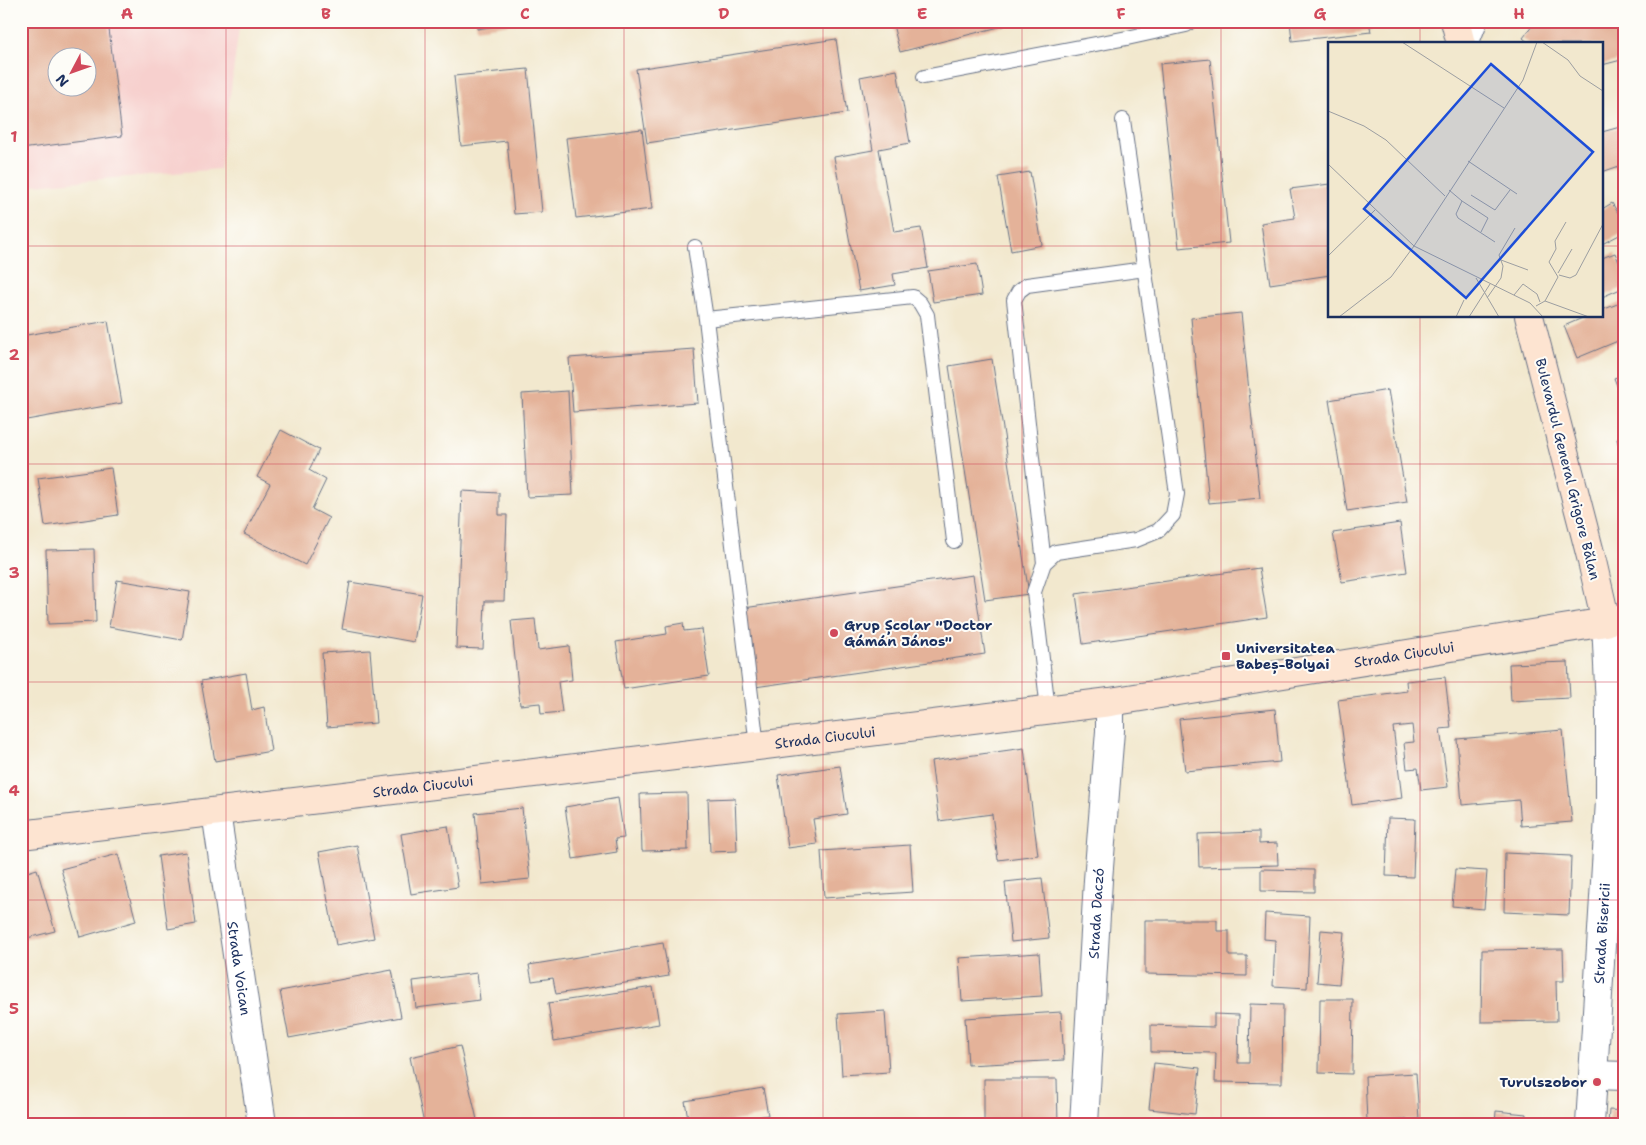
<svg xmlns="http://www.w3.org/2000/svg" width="1646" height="1145" font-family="'Shantell Sans',sans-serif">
	<rect width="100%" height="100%" fill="#fdfcf7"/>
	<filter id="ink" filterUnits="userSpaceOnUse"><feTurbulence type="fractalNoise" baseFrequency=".02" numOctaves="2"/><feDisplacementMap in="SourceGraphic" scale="10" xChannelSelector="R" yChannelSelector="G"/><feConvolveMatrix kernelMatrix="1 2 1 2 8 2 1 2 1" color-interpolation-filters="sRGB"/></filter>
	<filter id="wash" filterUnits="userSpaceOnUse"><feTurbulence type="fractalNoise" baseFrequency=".0096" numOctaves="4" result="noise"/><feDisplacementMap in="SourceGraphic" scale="20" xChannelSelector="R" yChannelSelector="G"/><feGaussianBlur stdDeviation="1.12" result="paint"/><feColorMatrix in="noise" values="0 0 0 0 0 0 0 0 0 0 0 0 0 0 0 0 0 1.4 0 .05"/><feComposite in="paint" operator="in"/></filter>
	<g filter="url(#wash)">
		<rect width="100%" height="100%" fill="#f2e8ce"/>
		<path fill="#f7d0ce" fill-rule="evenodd" d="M21,21H240L220,169L21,186ZM58,58H88V88H58Z"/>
		<g id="blocks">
			<path fill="#e4b299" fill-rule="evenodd" d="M21,21H108L122,136L21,149ZM58,58H88V88H58Z
				M476,21H523V22L477,29Z
				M567,21H592V22L568,26Z
				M892,21H1018L1019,22L900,52Z
				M1290,21H1369L1371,32L1292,41Z
				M1536,21H1618L1625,51V59L1602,65V44H1530L1523,38Z
				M836,39L847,113L647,143L636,69Z
				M1210,59L1229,243L1179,248L1160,64Z
				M528,69L542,212L514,214L507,141L461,146L454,76Z
				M897,70L910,143L879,149L894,232L921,228L928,268L893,274L895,285L859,291L834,157L873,150L860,77Z
				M1620,127L1625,141V164L1602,172V132Z
				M642,129L652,209L576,218L566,138Z
				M1030,172L1042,245L1011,251L998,177Z
				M1330,184V275L1270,284L1261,223L1295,218L1290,189Z
				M1612,203L1625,224V232L1602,244V209Z
				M1615,253L1625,276V287L1602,297V258Z
				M977,264L982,295L933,302L928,271Z
				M1625,301V338L1577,358L1564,326L1587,316H1602V310Z
				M1241,313L1260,498L1209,503L1191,318Z
				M108,321L122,403L21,421V336Z
				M694,349L698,403L573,412L569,358Z
				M992,359L1029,594L985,600L949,366Z
				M1625,374V406L1614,378Z
				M1388,390L1407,502L1347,511L1329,400Z
				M568,391L573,495L527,497L522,394Z
				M281,430L319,450L309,470L326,480L312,509L329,518L305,565L244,534L270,484L257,477Z
				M1625,437V466H1624L1617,439Z
				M111,468L118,515L45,526L38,478Z
				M462,491L499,493V515H507L504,601H485L483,649L456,648Z
				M1400,523L1407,572L1342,582L1333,533Z
				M94,549L96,622L48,624L46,550Z
				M1259,568L1267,617L1083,644L1076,594Z
				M973,575L985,654L755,687L744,608Z
				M117,580L190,592L182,640L109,627Z
				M350,582L422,594L414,642L342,629Z
				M535,619L538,650L569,646L572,680L558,682L562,712L541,714L540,703L520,705L511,621Z
				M683,623L684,631L702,629L709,676L624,689L616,642L667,634L666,626Z
				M370,650L376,723L327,727L322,653Z
				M1568,662L1570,698L1511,701L1509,664Z
				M246,673L252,710L264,707L271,751L215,761L201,681Z
				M1445,677L1451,728L1440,729L1448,787L1421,790L1418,768L1407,769L1404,743L1414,742L1412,725L1393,727L1402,798L1352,805L1338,700L1407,691L1406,681Z
				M1275,709L1280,762L1185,771L1179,719Z
				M1563,730L1572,822L1521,826L1519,800L1462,805L1457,739Z
				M1024,748L1038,855L998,860L992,814L939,821L931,761Z
				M840,766L847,814L813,819L817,844L788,848L778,775Z
				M687,793L688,850L642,851L640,794Z
				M618,798L624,838L615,839L617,852L573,859L565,807Z
				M735,798L737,851L710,852L708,799Z
				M522,808L530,879L482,884L475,813Z
				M1388,818L1415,819L1413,877L1386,876Z
				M448,826L458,887L411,894L401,834Z
				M1259,832V844L1277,843L1278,865L1199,867L1198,834Z
				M357,845L374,938L336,945L319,852Z
				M910,845L913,892L824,898L821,851Z
				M186,852L196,924L168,929L158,856Z
				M1505,853L1571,856L1569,915L1504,912Z
				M118,854L136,921L80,937L61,869Z
				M37,869L55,931L23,939L21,931V874Z
				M1261,869L1314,870V892L1261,891Z
				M1455,869L1487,871L1484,909L1452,906Z
				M1042,878L1049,938L1011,942L1005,882Z
				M1265,913L1310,916L1307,988L1273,986L1275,940L1264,939Z
				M1145,920H1217V931H1229V956H1247V976L1145,974Z
				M1321,930L1344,932L1339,984L1317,982Z
				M663,943L669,976L556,994L553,978L532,981L529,965Z
				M1563,949L1564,981H1556L1557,1021L1481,1022L1482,950Z
				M1039,953L1042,996L962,1001L959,958Z
				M392,970L401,1017L289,1038L280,991Z
				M477,973L480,1000L416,1008L413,981Z
				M653,987L659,1024L554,1041L548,1003Z
				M1320,999H1353L1352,1074L1319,1073Z
				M1250,1004L1283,1005L1282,1083L1215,1082L1216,1053L1151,1052V1025L1214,1027V1014L1239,1015L1238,1063H1249Z
				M885,1011L889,1072L842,1075L838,1014Z
				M1061,1012L1064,1060L968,1065L965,1018Z
				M460,1046L478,1124H424L410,1057Z
				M1154,1063L1200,1068L1195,1114L1149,1109Z
				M1416,1073L1419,1119L1367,1122L1365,1076Z
				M984,1079H1057L1058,1124H984Z
				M763,1088L768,1115L718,1124H689L685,1101Z
				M1609,1110L1625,1111V1124H1608Z
				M1496,1111L1526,1114L1525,1124H1495Z"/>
		</g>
	</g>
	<g filter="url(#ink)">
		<use href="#blocks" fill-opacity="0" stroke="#667085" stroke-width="1"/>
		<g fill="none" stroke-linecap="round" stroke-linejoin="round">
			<g stroke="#667085" stroke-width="16">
				<path id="service" d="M924,77L1127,38L1186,25L1190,21
					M695,247L706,319L757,746
					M706,319L913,297L920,303L927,315L954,541
					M1044,563L1014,300L1019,291L1027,285L1145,269
					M1048,709L1034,592L1044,563L1056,552L1136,540L1158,531L1173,515L1177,494L1123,120"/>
			</g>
			<g stroke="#667085" stroke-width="30">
				<g id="minor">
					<path d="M1464,44L1473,21"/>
					<path id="s1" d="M216,812L262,1124"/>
				</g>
			</g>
			<g stroke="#667085" stroke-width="30">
				<g id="tertiary">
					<path d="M1594,1075L1625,1076"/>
					<path id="s2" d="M1084,1124L1098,880L1110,731V702"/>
					<path id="s3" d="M1590,1124L1610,801V707L1606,622L1625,619"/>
				</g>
			</g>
			<g stroke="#667085" stroke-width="30">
				<g id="secondary">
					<path d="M1455,21L1461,44"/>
					<path id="s4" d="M21,835L757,746L1110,702L1606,622L1591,557L1529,316"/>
				</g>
			</g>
			<use href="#service" stroke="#fff" stroke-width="14"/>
			<use href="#minor" stroke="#fff" stroke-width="28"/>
			<use href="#tertiary" stroke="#fff" stroke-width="28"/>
			<use href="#secondary" stroke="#fde4d1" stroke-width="28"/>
		</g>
	</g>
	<path fill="none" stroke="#d1495b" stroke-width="1" stroke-opacity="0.55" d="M226,21V1124M425,21V1124M624,21V1124M823,21V1124M1022,21V1124M1221,21V1124M1420,21V44M21,246H1330M1602,246H1625M1420,316V1124M21,464H1625M21,682H1625M21,900H1625"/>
	<g fill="#d1495b" stroke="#fdfcf7" stroke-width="2">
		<circle cx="834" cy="633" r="5"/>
		<rect x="1221" y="651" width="10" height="10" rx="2.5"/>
		<circle cx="1597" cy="1082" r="5"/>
	</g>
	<g text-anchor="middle" stroke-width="4" stroke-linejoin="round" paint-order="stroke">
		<g font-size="14" fill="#1b2f5e" stroke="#fdfcf7">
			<text transform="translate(1568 469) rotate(76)" y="5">Bulevardul General Grigore Bălan</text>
			<text dy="5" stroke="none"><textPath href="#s4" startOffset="1395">Strada Ciucului</textPath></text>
			<text dy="5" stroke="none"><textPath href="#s4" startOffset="810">Strada Ciucului</textPath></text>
			<text dy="5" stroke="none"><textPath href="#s4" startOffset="405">Strada Ciucului</textPath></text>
			<text dy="5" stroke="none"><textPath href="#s2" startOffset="211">Strada Daczó</textPath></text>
			<text dy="5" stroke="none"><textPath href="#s3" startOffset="191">Strada Bisericii</textPath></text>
			<text dy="5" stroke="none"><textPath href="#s1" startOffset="158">Strada Voican</textPath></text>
		</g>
		<g font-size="14" font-weight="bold" fill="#1b2f5e" stroke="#fdfcf7" text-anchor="start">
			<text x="844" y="630">Grup Școlar "Doctor<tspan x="844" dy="16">Gámán János"</tspan></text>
			<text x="1236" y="653">Universitatea<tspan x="1236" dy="16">Babeș-Bolyai</tspan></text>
			<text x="1587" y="1087" text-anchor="end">Turulszobor</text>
		</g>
	</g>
	<g transform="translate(1328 42)">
		<rect width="275" height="275" fill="#f2e8ce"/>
		<path fill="none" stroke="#9c9ea1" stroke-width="1" d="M74,0L176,66M209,0L195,38L86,204L202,261L215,275M214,0L240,18L252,34L275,49M0,69L36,84L58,98L117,154M140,119L189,152M0,122L86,204L63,235L11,275M121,148L134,159L128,172L130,176L167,200M143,153L167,168L182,148M134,159L160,176L153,190M0,214L47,168M173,218L200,228M230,231L244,207M231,233L242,236L248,233L275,182M148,236L171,275M186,253L195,242L209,252L212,260M159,256L173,236L175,224L171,213L187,186M217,259L230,235L221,220L228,207L227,199L238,180M208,264L217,259L261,275M128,275L136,258M141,275L162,242"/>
		<path fill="#1d4ed8" fill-opacity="0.15" stroke="#1d4ed8" stroke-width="2.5" d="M163,22L265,110L138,256L36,167Z"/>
		<rect width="275" height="275" fill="none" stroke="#1b2f5e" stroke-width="2.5"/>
	</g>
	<rect width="1646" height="1145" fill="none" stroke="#fdfcf7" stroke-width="55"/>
	<g transform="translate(72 72) rotate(229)"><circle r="24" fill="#fdfcf7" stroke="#a3aaba"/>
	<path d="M0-4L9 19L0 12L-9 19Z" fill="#d1495b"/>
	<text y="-8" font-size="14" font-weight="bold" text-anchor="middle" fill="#1b2f5e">N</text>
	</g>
	<rect x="28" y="28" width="1590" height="1090" fill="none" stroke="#d1495b" stroke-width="2"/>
	<g font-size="16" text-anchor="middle" font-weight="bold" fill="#d1495b">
		<text x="127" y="19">A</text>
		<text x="326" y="19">B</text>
		<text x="525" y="19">C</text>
		<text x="724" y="19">D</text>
		<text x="922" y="19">E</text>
		<text x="1121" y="19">F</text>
		<text x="1320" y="19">G</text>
		<text x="1519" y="19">H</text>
		<text x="14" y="142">1</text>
		<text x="14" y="360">2</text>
		<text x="14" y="578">3</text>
		<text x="14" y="796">4</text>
		<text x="14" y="1014">5</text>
	</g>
</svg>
